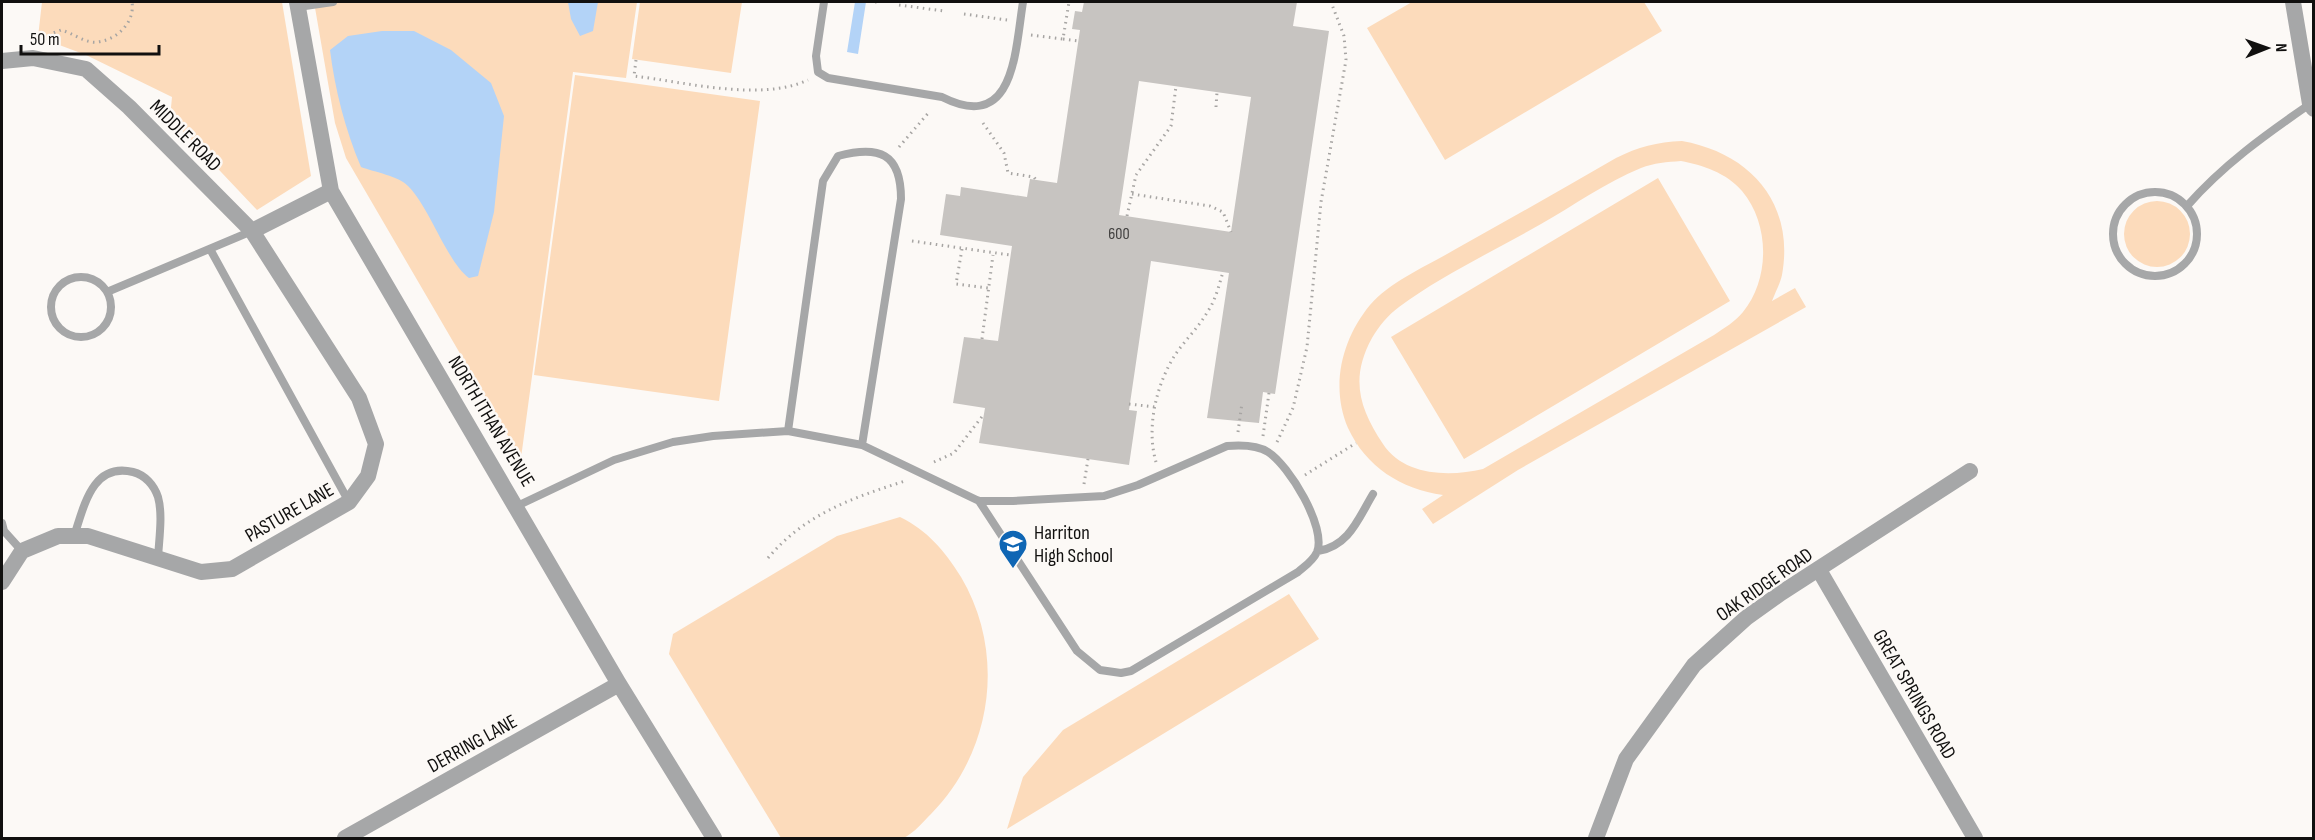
<svg xmlns="http://www.w3.org/2000/svg" width="2315" height="840" font-family="'Sofia Sans Condensed',sans-serif">
	<rect width="100%" height="100%" fill="#fcf9f6"/>
	<path fill="#fcdbbb" fill-rule="evenodd" d="M42,2H282L311,176L257,210L170,118L172,97L86,55L38,37Z
		M314,2H637L626,78L573,72L521,458L346,158L335,123Z
		M640,2H742L731,73L632,59Z
		M1412,2H1644L1662,31L1445,160L1367,28Z
		M575,75L760,101L719,401L534,375Z
		M1682,141C1750,153 1795,203 1782,275C1780,284 1775,293 1772,301L1795,288L1806,307L1518,470L1433,524L1422,509L1443,495C1401,489 1366,467 1348,428C1330,386 1342,339 1370,305C1391,281 1427,266 1454,250C1508,220 1562,189 1616,158C1638,147 1657,142 1682,141ZM1681,161C1702,165 1727,173 1742,191C1770,224 1770,279 1743,312C1735,322 1724,328 1714,335L1483,469C1449,477 1404,476 1383,444C1359,408 1350,378 1372,338C1379,326 1388,315 1399,307C1442,275 1494,251 1541,224C1573,206 1606,182 1641,168C1654,163 1667,162 1681,161Z
		M1658,178L1730,301L1464,459L1391,337Z
		M2124 234a33 33 0 1 1 66 0a33 33 0 1 1-66 0Z
		M900,517C927,530 945,551 961,577C1006,653 993,751 931,814C923,822 915,832 904,838H781L669,654L673,634L837,536Z
		M1289,594L1319,639L1007,829L1023,777L1063,730Z"/>
	<path fill="#b3d3f7" d="M568,2H598L593,31L580,36L571,19Z
		M855,2H866L858,54L847,52Z
		M382,31H414L451,50L491,83L504,116L494,212L478,276L469,278C447,262 430,208 408,186C399,176 374,172 361,167C345,129 335,90 330,50L348,36Z"/>
	<path fill="#c7c4c1" fill-rule="evenodd" d="M1084,2H1297L1293,26L1329,31L1275,394L1263,392L1259,423L1207,418L1229,273L1151,261L1129,410L1137,411L1129,465L979,443L985,408L953,403L964,337L998,341L1012,246L940,235L946,194L960,196L961,187L1027,197L1030,179L1057,183L1080,30L1072,29L1075,11L1082,12ZM1139,81L1251,97L1231,232L1119,215Z"/>
	<g fill="none" stroke-linecap="round" stroke-linejoin="round">
		<path stroke="#a7a5a3" stroke-width="3" stroke-dasharray="1.5 4.5" stroke-linecap="butt" d="M875,2H879
			M899,5L944,11
			M964,14L1007,20
			M1031,35L1063,39L1069,2
			M1063,39L1079,41
			M51,44L53,33L61,30C73,33 86,44 98,42C119,39 135,21 132,2
			M636,60L634,76C685,82 761,102 808,80
			M1216,107L1217,92
			M983,123L1004,153L1008,173L1034,177L1036,180
			M899,147L930,111
			M1132,194L1210,206L1223,212L1231,232
			M1127,216L1136,175L1171,126L1176,86
			M912,241L1010,255
			M962,249L956,284L988,288
			M982,339L993,255
			M1129,404L1155,407
			M1238,432L1242,403
			M1263,436L1269,393
			M1277,442L1293,408L1307,347L1321,202L1346,60L1344,36L1331,2
			M934,462L954,453L984,414
			M1156,462C1146,428 1156,385 1175,355C1185,340 1199,327 1208,311C1216,299 1219,285 1223,272
			M1305,475L1356,443
			M1084,484L1088,459
			M768,558C805,514 852,498 905,481"/>
		<path stroke="#a6a7a8" stroke-width="8" d="M824,2L816,56L818,72L828,78L942,97C1015,134 1015,51 1023,2
			M298,7L333,2
			M2113 234a42 42 0 1 1 84 0a42 42 0 1 1-84 0Z
			M2187,206C2223,165 2265,135 2310,104
			M210,249L349,502
			M51 307a30 30 0 1 1 60 0a30 30 0 1 1-60 0Z
			M107,292L252,231
			M862,445L979,501H1013L1104,496L1138,485L1227,446C1239,445 1257,445 1268,452C1289,465 1327,528 1317,552C1313,561 1305,566 1298,572L1131,671L1121,673L1100,670L1077,651L979,501
			M517,506L614,460L673,442L713,436L788,431L862,445L901,199C901,153 879,145 838,156L823,181L788,431
			M2,523L4,531L22,551
			M74,536C84,507 92,462 133,472C145,475 154,485 158,497C163,515 159,539 158,558
			M1318,551C1349,546 1358,519 1373,494"/>
		<path stroke="#a6a7a8" stroke-width="16" d="M297,2L331,191L619,684L714,838
			M2293,2L2310,104L2314,109
			M2,61L33,58L86,69L129,107L252,231L359,398L376,444L368,476L349,502L232,569L201,572L88,536H58L22,551L2,582
			M252,231L331,191
			M1819,570L1975,838
			M345,838L619,684
			M1596,838L1626,759L1694,665L1746,618L1781,593L1970,471"/>
	</g>
	<defs>
		<g id="school-pin" transform="scale(1.5)"><path d="M0 17L-7.5 6A9.5 9.5 0 1 1 7.5 6Z" fill="#0f66b4" stroke="#fcf9f6"/><path d="M0-5L7-2L0 1L-7-2ZM-4 1L0 2.5L4 1V4Q0 6-4 4Z" fill="#fff"/></g>
	</defs>
	<g fill-rule="evenodd">
		<use href="#school-pin" x="1013" y="544"/>
	</g>
	<g text-anchor="middle" stroke-width="5" stroke-linejoin="round" paint-order="stroke">
		<g font-size="16" fill="#3e3d3c">
			<text x="1119" y="239">600</text>
		</g>
		<g font-size="20" fill="#11100f" stroke="#fcf9f6">
			<text transform="translate(186 135) rotate(45)" y="7">MIDDLE ROAD</text>
			<text transform="translate(492 421) rotate(59)" y="7">NORTH ITHAN AVENUE</text>
			<text transform="translate(289 512) rotate(-30)" y="7">PASTURE LANE</text>
			<text transform="translate(1764 584) rotate(-35)" y="7">OAK RIDGE ROAD</text>
			<text transform="translate(1915 694) rotate(60)" y="7">GREAT SPRINGS ROAD</text>
			<text transform="translate(472 743) rotate(-29)" y="7">DERRING LANE</text>
		</g>
		<g font-size="20" fill="#11100f" stroke="#fcf9f6" text-anchor="start">
			<text x="1034" y="539">Harriton<tspan x="1034" dy="23">High School</tspan></text>
		</g>
	</g>
	<rect width="2315" height="840" fill="none" stroke="#11100f" stroke-width="6"/>
	<g transform="translate(2267 48) rotate(89)" stroke="#fcf9f6" stroke-width="4.5" paint-order="stroke">
	<path d="M0-4.5L10 22L0 15L-10 22Z" fill="#11100f"/>
	<text y="-9" font-size="16" font-weight="bold" text-anchor="middle" fill="#11100f">N</text>
	</g>
	<path d="M21 45v9h138v-9" fill="none" stroke="#11100f" stroke-width="3"/>
	<text x="30" y="45" font-size="18" fill="#11100f" stroke="#fcf9f6" stroke-width="4.5" paint-order="stroke">50 m</text>
</svg>
